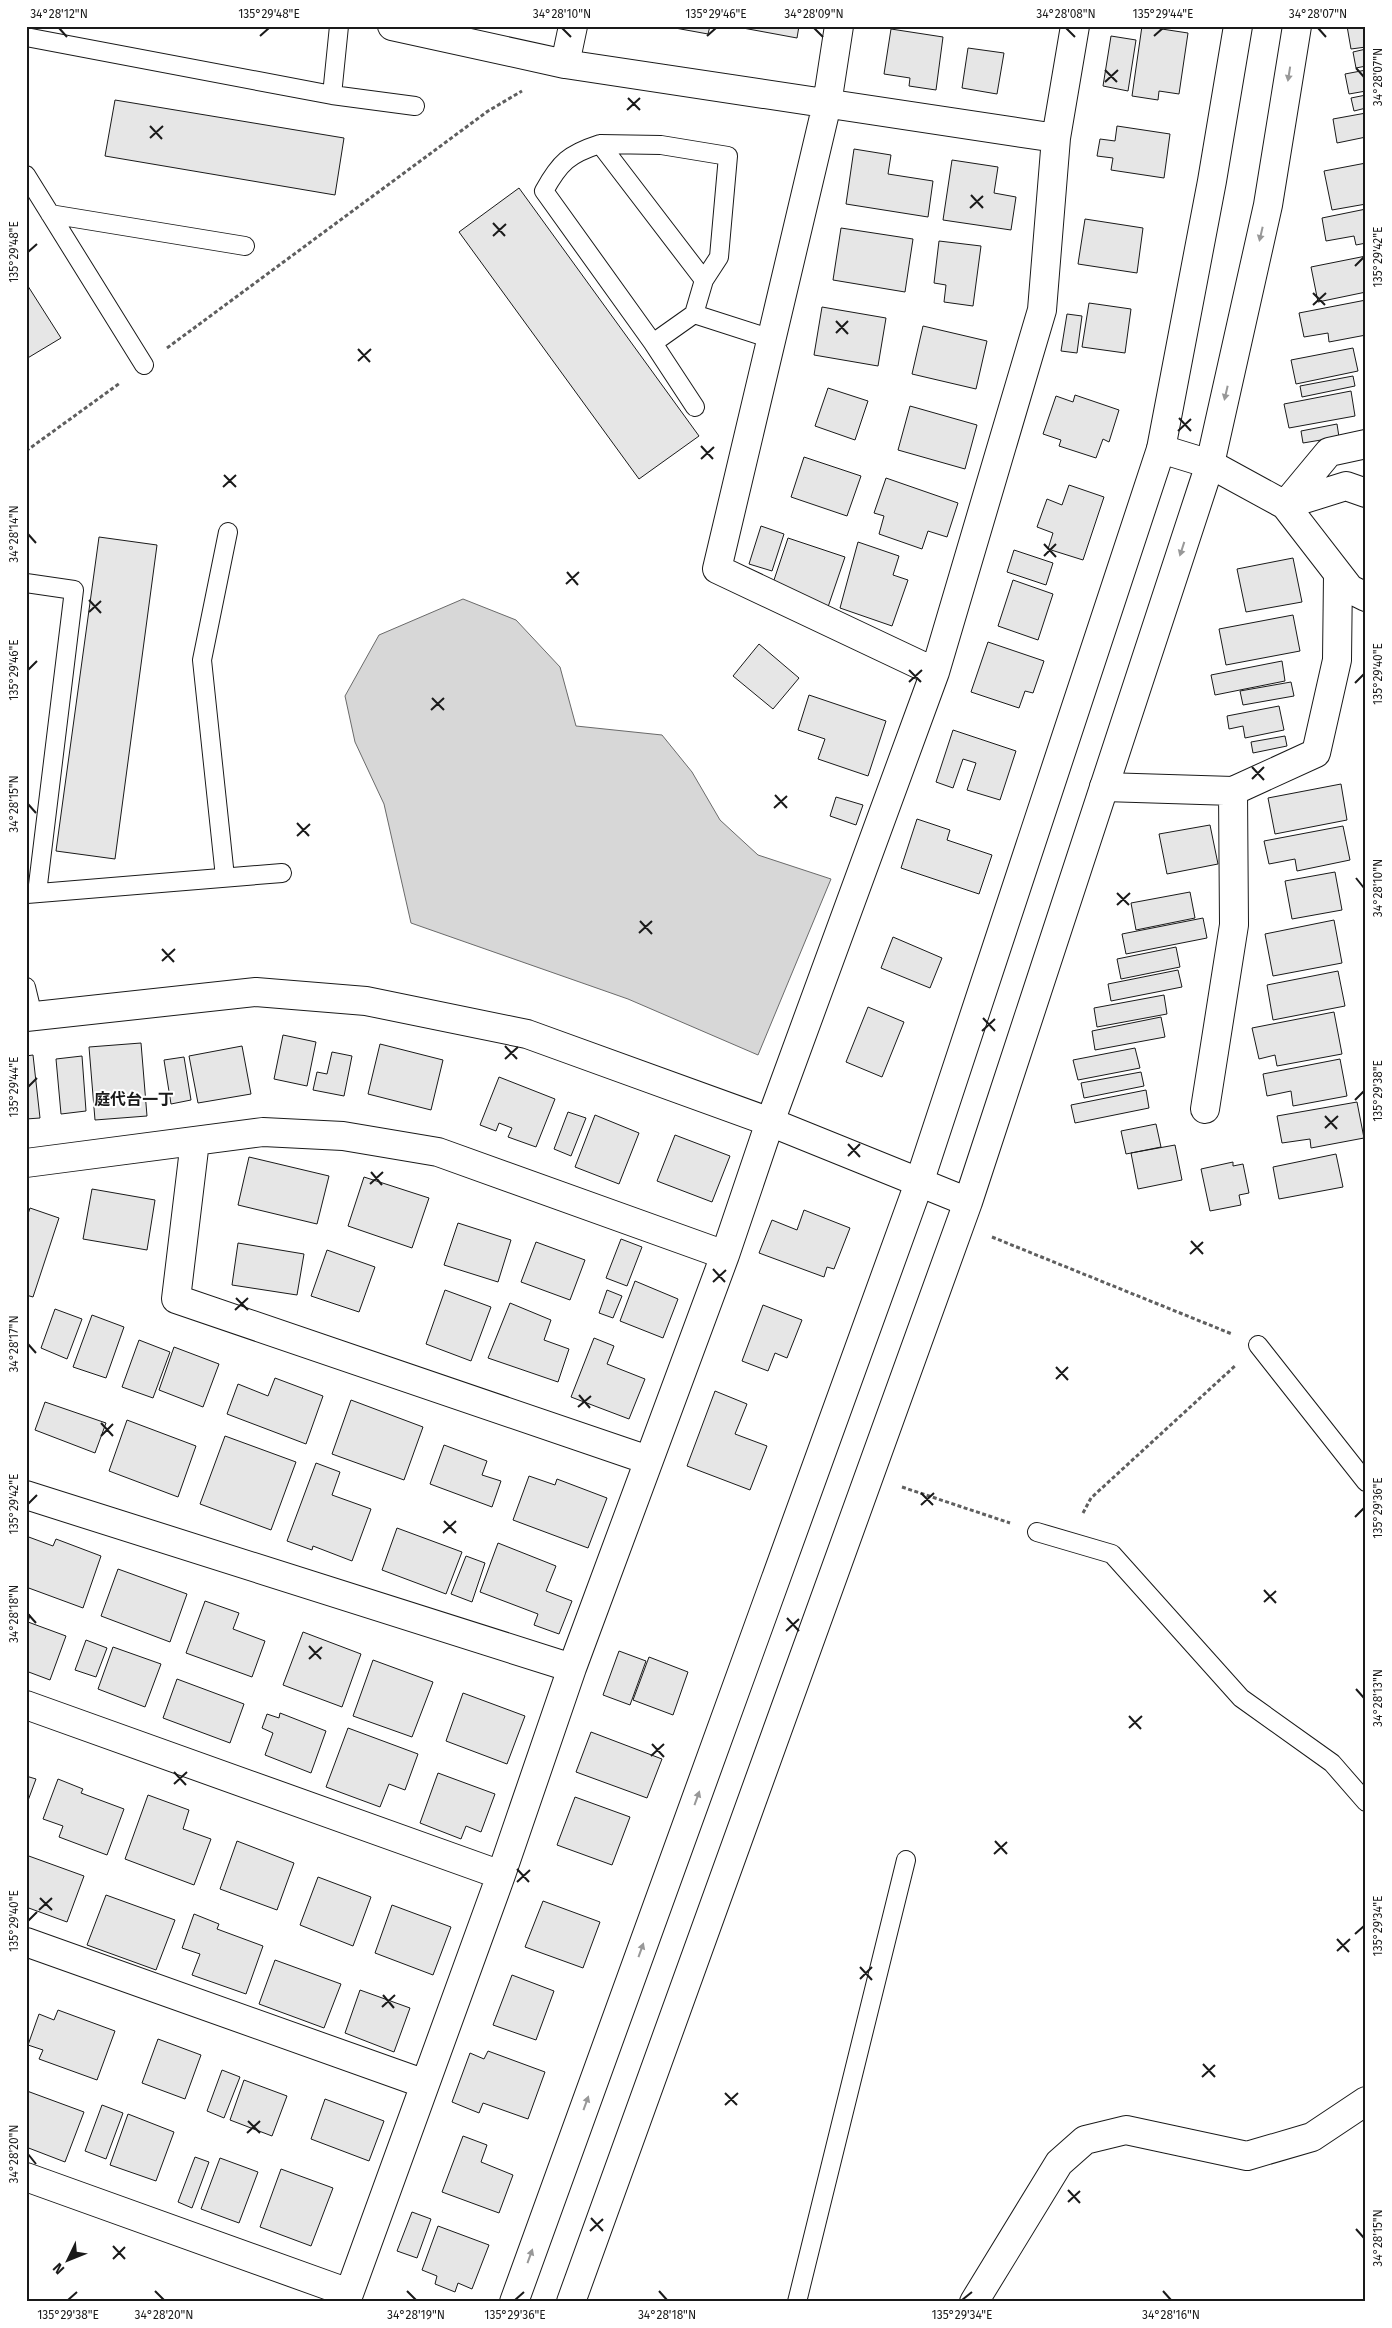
<svg xmlns="http://www.w3.org/2000/svg" width="1392" height="2328" font-family="'Fira Sans','Noto Sans JP',sans-serif">
	<rect width="100%" height="100%" fill="#fff"/>
	<path fill="#d7d7d7" stroke="#6a6a6a" d="M463,599L516,620L560,667L576,726L662,735L692,772L720,820L758,855L831,879L758,1055L628,999L411,923L384,804L355,742L345,696L379,635Z"/>
	<path fill="#e6e6e6" stroke="#1a1a1a" d="M664,26H710L708,34Z
		M732,26H799L797,38Z
		M1142,26L1188,33L1179,94L1159,91L1158,100L1132,96Z
		M1347,26H1366V47L1351,49Z
		M891,29L943,37L936,90L909,86L910,78L884,74Z
		M1111,36L1136,40L1128,91L1103,86Z
		M968,48L1004,53L997,94L962,88Z
		M1366,49V66L1356,68L1353,52Z
		M1366,70V91L1349,94L1345,74Z
		M1366,95V108L1354,111L1351,98Z
		M115,100L344,138L335,195L105,156Z
		M1366,113V137L1337,143L1333,119Z
		M1117,126L1170,134L1164,178L1111,170L1113,158L1097,156L1100,139L1115,141Z
		M854,149L891,155L888,174L933,181L928,217L846,204Z
		M952,160L998,167L994,193L1016,197L1011,230L943,220Z
		M1366,163V204L1332,210L1324,171Z
		M519,188L699,436L639,479L459,232Z
		M1366,209V243L1356,245L1354,236L1326,241L1322,218Z
		M1085,219L1143,228L1137,273L1078,264Z
		M841,228L913,239L905,292L833,280Z
		M939,241L981,246L973,306L944,302L946,285L934,283Z
		M1366,256V292L1318,302L1311,267Z
		M26,283L61,338L26,359Z
		M1366,300V335L1329,342L1328,333L1304,337L1299,313Z
		M1089,303L1131,309L1125,353L1082,347Z
		M822,307L886,318L878,366L814,355Z
		M1067,314L1082,316L1077,353L1061,351Z
		M923,326L987,341L976,389L912,374Z
		M1353,348L1358,371L1296,384L1291,360Z
		M1353,376L1355,386L1302,397L1300,386Z
		M828,388L868,401L855,440L815,426Z
		M1351,391L1355,416L1289,428L1284,404Z
		M1075,395L1119,410L1109,442L1103,439L1096,458L1059,446L1061,440L1043,434L1056,396L1073,402Z
		M910,406L977,425L965,469L898,450Z
		M1337,424L1339,437L1303,443L1301,431Z
		M804,457L861,476L847,516L791,497Z
		M886,478L958,503L947,537L928,531L922,549L879,534L884,516L874,513Z
		M1069,485L1104,497L1083,560L1048,549L1053,533L1037,527L1047,499L1062,505Z
		M761,526L784,534L772,571L749,564Z
		M99,537L157,545L115,859L56,851Z
		M788,538L845,557L828,607L771,589Z
		M858,542L899,556L893,575L908,580L892,626L840,608Z
		M1014,550L1053,563L1046,585L1007,572Z
		M1293,558L1302,602L1246,612L1237,569Z
		M1013,580L1053,594L1038,640L998,626Z
		M1293,615L1300,651L1226,665L1219,629Z
		M988,642L1044,661L1033,693L1025,691L1019,708L971,692Z
		M759,644L799,678L773,709L733,676Z
		M1282,661L1285,681L1215,695L1211,675Z
		M1291,682L1294,696L1243,705L1240,691Z
		M809,695L886,721L868,776L818,759L825,739L798,730Z
		M1279,706L1284,730L1245,738L1243,726L1229,729L1227,716Z
		M953,730L1016,751L1000,800L967,790L976,763L963,759L953,788L936,782Z
		M1285,736L1287,746L1253,753L1251,742Z
		M1341,784L1347,820L1275,834L1268,798Z
		M836,797L863,805L856,825L830,816Z
		M917,819L950,830L947,840L992,855L979,894L901,868Z
		M1210,825L1218,864L1167,874L1159,834Z
		M1343,826L1350,860L1297,871L1295,859L1269,864L1264,841Z
		M1335,872L1342,910L1292,919L1285,881Z
		M1190,892L1195,918L1136,930L1131,903Z
		M1203,918L1207,938L1126,954L1122,934Z
		M1334,920L1342,963L1273,976L1265,934Z
		M893,937L942,958L930,988L881,968Z
		M1176,947L1180,967L1121,979L1117,959Z
		M1178,970L1182,987L1111,1001L1108,984Z
		M1338,971L1345,1006L1273,1020L1267,985Z
		M1164,995L1167,1014L1097,1027L1094,1008Z
		M868,1007L904,1022L882,1077L846,1062Z
		M1334,1012L1342,1054L1277,1066L1275,1055L1259,1059L1252,1028Z
		M1161,1017L1165,1037L1095,1050L1092,1031Z
		M283,1035L316,1042L307,1086L274,1079Z
		M141,1043L147,1116L95,1120L89,1047Z
		M380,1044L443,1060L431,1110L368,1094Z
		M242,1046L251,1094L198,1103L189,1056Z
		M1135,1048L1140,1068L1078,1080L1073,1060Z
		M332,1052L352,1056L344,1096L313,1090L317,1072L327,1074Z
		M33,1055L40,1118L26,1119V1056Z
		M82,1056L86,1111L61,1114L56,1059Z
		M184,1057L191,1100L171,1104L164,1060Z
		M1340,1059L1347,1096L1293,1106L1291,1091L1267,1096L1263,1074Z
		M1141,1072L1144,1086L1084,1098L1081,1083Z
		M499,1077L555,1099L536,1147L508,1137L512,1128L499,1123L496,1131L480,1125Z
		M1146,1090L1149,1108L1075,1123L1071,1105Z
		M1357,1102L1364,1138L1311,1148L1310,1139L1282,1143L1277,1116Z
		M568,1112L586,1118L571,1156L554,1149Z
		M595,1115L639,1133L619,1184L575,1167Z
		M1156,1124L1161,1147L1126,1154L1121,1131Z
		M675,1135L730,1156L712,1202L657,1181Z
		M1175,1145L1182,1180L1138,1189L1131,1153Z
		M1336,1154L1343,1187L1279,1199L1273,1167Z
		M249,1157L329,1176L317,1224L238,1205Z
		M1233,1162V1166L1243,1164L1249,1193L1239,1195L1241,1205L1210,1211L1201,1169Z
		M364,1177L429,1198L412,1248L348,1226Z
		M92,1189L155,1200L147,1250L83,1239Z
		M30,1208L59,1218L33,1297L26,1295V1220Z
		M804,1210L850,1228L834,1269L827,1267L824,1277L759,1253L772,1220L797,1230Z
		M458,1223L511,1240L498,1282L444,1265Z
		M621,1239L642,1247L627,1286L606,1278Z
		M536,1242L585,1260L570,1300L521,1282Z
		M238,1243L304,1254L297,1295L232,1285Z
		M327,1250L375,1267L359,1312L311,1296Z
		M635,1281L678,1299L663,1338L620,1321Z
		M445,1290L491,1307L471,1361L426,1344Z
		M607,1290L622,1296L613,1318L599,1313Z
		M510,1303L551,1320L544,1340L569,1349L558,1382L488,1358Z
		M763,1305L802,1320L787,1358L775,1353L768,1371L742,1361Z
		M55,1309L82,1319L67,1359L41,1348Z
		M92,1315L124,1327L106,1378L73,1367Z
		M594,1338L614,1346L607,1364L645,1379L629,1419L571,1397Z
		M139,1340L170,1352L153,1398L122,1387Z
		M174,1347L219,1364L203,1407L159,1390Z
		M275,1378L323,1396L306,1444L227,1414L238,1384L268,1396Z
		M715,1391L747,1404L735,1434L767,1446L750,1490L687,1466Z
		M351,1400L423,1427L404,1480L332,1454Z
		M45,1402L106,1423L95,1453L35,1430Z
		M127,1420L196,1446L178,1497L109,1471Z
		M225,1436L296,1462L271,1530L200,1504Z
		M444,1445L487,1461L482,1475L501,1481L492,1507L430,1484Z
		M316,1463L340,1472L332,1495L371,1509L352,1561L313,1546L312,1550L287,1541Z
		M529,1476L555,1485L557,1479L607,1498L588,1548L513,1520Z
		M397,1528L462,1552L446,1594L382,1570Z
		M26,1536L53,1546L56,1539L101,1556L83,1608L26,1587Z
		M498,1543L556,1566L546,1591L572,1601L559,1634L534,1625L538,1614L480,1592Z
		M466,1556L485,1563L472,1602L451,1594Z
		M118,1569L187,1594L170,1642L101,1616Z
		M205,1601L239,1613L233,1629L265,1641L252,1677L186,1653Z
		M26,1613L30,1615L28,1622L66,1636L50,1680L26,1671Z
		M303,1632L361,1654L342,1707L283,1685Z
		M86,1640L107,1648L96,1677L75,1670Z
		M113,1647L161,1664L145,1707L98,1689Z
		M619,1651L646,1661L630,1705L603,1695Z
		M649,1657L688,1672L673,1715L633,1700Z
		M373,1660L433,1682L412,1737L353,1716Z
		M177,1679L244,1704L230,1743L163,1718Z
		M463,1693L525,1716L507,1764L446,1741Z
		M280,1713L326,1731L311,1773L265,1755L273,1733L262,1728L267,1714L279,1718Z
		M348,1728L418,1754L405,1790L389,1784L380,1807L326,1787Z
		M591,1732L662,1759L647,1798L576,1772Z
		M438,1773L495,1794L481,1832L466,1826L461,1839L420,1823Z
		M26,1776L36,1779L26,1806Z
		M58,1779L83,1789L81,1793L124,1809L107,1855L59,1837L63,1826L43,1819Z
		M148,1795L189,1810L183,1829L211,1839L194,1885L125,1859Z
		M575,1797L630,1817L612,1865L557,1845Z
		M237,1841L294,1863L277,1910L220,1889Z
		M26,1855L84,1876L67,1922L26,1907Z
		M318,1877L371,1897L353,1946L300,1925Z
		M106,1895L175,1920L156,1970L87,1945Z
		M543,1901L600,1922L583,1968L525,1947Z
		M392,1905L451,1927L433,1975L375,1953Z
		M194,1914L219,1924L217,1929L263,1946L246,1994L192,1975L200,1954L182,1948Z
		M275,1960L341,1984L324,2028L259,2004Z
		M512,1975L554,1991L536,2040L493,2025Z
		M360,1990L410,2008L394,2052L345,2033Z
		M58,2010L115,2031L97,2080L39,2059L43,2050L28,2045L39,2014L54,2020Z
		M158,2039L201,2055L185,2099L142,2083Z
		M488,2051L545,2072L528,2119L483,2103L479,2113L452,2102L470,2053L484,2059Z
		M222,2070L240,2077L224,2118L207,2111Z
		M244,2080L287,2096L272,2136L230,2120Z
		M27,2091L84,2112L65,2162L26,2147Z
		M325,2099L384,2121L369,2161L311,2139Z
		M102,2105L123,2113L106,2159L85,2151Z
		M128,2114L174,2132L156,2181L110,2165Z
		M463,2136L487,2145L481,2162L513,2175L499,2213L442,2192Z
		M195,2157L209,2162L192,2208L178,2202Z
		M220,2158L258,2172L239,2223L201,2209Z
		M281,2169L333,2188L311,2246L260,2227Z
		M412,2212L431,2219L417,2258L397,2251Z
		M438,2226L489,2245L472,2289L458,2283L455,2292L435,2284L437,2276L422,2270Z"/>
	<g fill="none" stroke-linecap="round" stroke-linejoin="round">
		<g stroke="#1a1a1a" stroke-width="20">
			<path id="service" d="M26,37L332,95L415,106
				M332,95L339,26
				M600,144L661,145L728,156L719,257L704,280
				M26,175L144,365
				M50,214L245,246
				M694,314L704,280L600,144C569,154 560,162 544,191L653,343L694,314L772,339
				M653,343L695,407
				M26,583L74,590L37,893
				M225,877L202,660L228,532
				M27,894L282,873
				M26,987L33,1016
				M1258,1345L1366,1482
				M1037,1532L1112,1554L1241,1698L1332,1763L1366,1802
				M797,2302L906,1860"/>
		</g>
		<g stroke="#1a1a1a" stroke-width="30">
			<path id="minor" d="M392,26L565,64L1056,138
				M839,26L827,104L717,569L935,672
				M565,64L573,26
				M1161,449L1210,464L1285,505L1350,589L1366,597
				M1285,505L1329,452L1366,444
				M1285,505L1346,486L1366,493
				M1104,787L1233,791L1234,925L1205,1109
				M1233,791L1316,753L1337,660L1338,575
				M195,1141L176,1299L648,1460
				M26,1163L263,1132L343,1136L438,1152L725,1255
				M26,1495L572,1668
				M26,1705L501,1875
				M26,1942L425,2084
				M26,2177L349,2293
				M346,2302L501,1875L572,1668L725,1255L770,1122L935,672L1042,310L1056,138L1075,26
				M974,2302L1059,2163L1085,2140L1126,2130L1247,2156L1312,2137L1366,2101"/>
		</g>
		<g stroke="#1a1a1a" stroke-width="30">
			<path id="tertiary" d="M26,1017L256,992L366,1001L527,1034L770,1122L968,1202
				M514,2302L919,1183L1161,449L1212,181L1238,26
				M571,2302L968,1202L1210,464L1268,205L1297,26"/>
		</g>
		<path stroke="#5f5f5f" stroke-width="3" stroke-dasharray="4 2.5" stroke-linecap="butt" d="M167,348L488,111L522,91
			M26,451L120,383
			M992,1237L1232,1334
			M902,1487L1010,1523
			M1083,1513L1091,1498L1236,1365"/>
		<use href="#service" stroke="#fff" stroke-width="18"/>
		<use href="#minor" stroke="#fff" stroke-width="28"/>
		<use href="#tertiary" stroke="#fff" stroke-width="28"/>
	</g>
	<defs><path id="oneway-solid" d="M-6-.8H1V-3.2L6.5 0L1 3.2V.8H-6Z" transform="scale(1.25)"/></defs>
	<g fill="#989898">
		<use href="#oneway-solid" transform="translate(1289 74) rotate(99)"/>
		<use href="#oneway-solid" transform="translate(1261 234) rotate(103)"/>
		<use href="#oneway-solid" transform="translate(1226 393) rotate(103)"/>
		<use href="#oneway-solid" transform="translate(1182 549) rotate(108)"/>
		<use href="#oneway-solid" transform="translate(697 1798) rotate(-70)"/>
		<use href="#oneway-solid" transform="translate(641 1950) rotate(-70)"/>
		<use href="#oneway-solid" transform="translate(586 2103) rotate(-70)"/>
		<use href="#oneway-solid" transform="translate(530 2256) rotate(-70)"/>
	</g>
	<path fill="none" stroke="#1a1a1a" stroke-width="2" d="M59,28L67,37M562,28L571,37M814,28L823,37M1066,28L1075,37M1318,28L1326,37M260,36L269,28M707,36L716,28M1154,36L1163,28M1356,68L1364,77M1105,70L1117,82M1105,82L1118,70M628,98L640,110M627,110L640,98M150,126L162,139M150,138L163,126M971,195L983,208M970,208L983,196M493,223L505,236M493,236L506,224M28,252L37,244M1355,266L1364,257M1313,293L1325,305M1313,305L1326,293M836,321L848,334M836,333L848,321M358,349L370,362M358,361L371,349M1179,418L1191,431M1178,431L1191,419M701,446L713,459M701,459L714,447M224,475L236,487M223,487L236,475M28,534L36,543M1044,544L1056,557M1044,556L1056,544M567,572L578,585M566,584L579,572M89,600L101,613M89,612L101,601M28,670L37,661M909,670L921,682M909,682L922,670M1355,683L1364,674M432,698L444,710M431,710L444,698M1252,767L1264,780M1252,779L1264,767M775,795L787,808M28,804L36,813M774,808L787,796M297,823L309,836M297,836L310,824M1356,878L1364,888M1117,893L1129,905M1117,905L1130,893M640,921L652,934M639,933L652,921M162,949L174,962M162,961L175,949M983,1018L995,1031M982,1031L995,1019M505,1046L517,1059M505,1059L518,1047M28,1087L37,1078M1355,1100L1364,1091M1325,1116L1337,1129M1325,1128L1338,1116M848,1144L860,1157M848,1156L860,1144M371,1172L382,1185M370,1184L383,1172M1191,1241L1203,1254M1190,1254L1203,1242M713,1269L725,1282M713,1282L726,1270M236,1298L248,1310M235,1310L248,1298M28,1344L36,1353M1056,1367L1068,1380M1056,1379L1068,1367M579,1395L590,1408M578,1407L591,1396M101,1423L113,1436M101,1436L113,1424M921,1493L933,1505M28,1504L37,1495M921,1505L934,1493M1355,1517L1364,1508M444,1521L456,1533M443,1533L456,1521M1264,1590L1276,1603M1264,1602L1276,1591M28,1614L36,1623M787,1618L799,1631M786,1631L799,1619M309,1646L321,1659M309,1659L322,1647M1356,1689L1364,1698M1129,1716L1141,1729M1129,1728L1142,1716M652,1744L664,1757M651,1756L664,1744M174,1772L186,1785M174,1784L187,1772M995,1841L1007,1854M994,1854L1007,1842M517,1869L529,1882M517,1882L530,1870M40,1898L52,1910M39,1910L52,1898M28,1921L37,1912M1355,1934L1364,1926M1337,1939L1349,1952M1337,1951L1350,1939M860,1967L872,1980M860,1979L872,1967M383,1995L394,2008M382,2007L395,1995M1203,2064L1215,2077M1202,2077L1215,2065M725,2093L737,2105M725,2105L738,2093M248,2121L260,2133M247,2133L260,2121M28,2154L36,2164M1068,2190L1080,2203M1068,2202L1080,2191M591,2218L603,2231M1356,2229L1364,2238M590,2231L603,2219M113,2246L125,2259M113,2259L125,2247M155,2291L164,2300M407,2291L416,2300M659,2291L667,2300M1163,2291L1171,2300M68,2300L77,2292M515,2300L524,2292M962,2300L972,2292"/>
	<g text-anchor="middle" stroke-width="4" stroke-linejoin="round" paint-order="stroke">
		<g font-size="16" font-weight="bold" fill="#1a1a1a" stroke="#fff">
			<text x="134" y="1105">庭代台一丁</text>
		</g>
	</g>
	<rect width="1392" height="2328" fill="none" stroke="#ffffff" stroke-width="55"/>
	<g transform="translate(68 2260) rotate(227)" stroke="#ffffff" stroke-width="4" paint-order="stroke">
	<path d="M0-4L9 19L0 12L-9 19Z" fill="#1a1a1a"/>
	<text y="-8" font-size="14" font-weight="bold" text-anchor="middle" fill="#1a1a1a">N</text>
	</g>
	<rect x="28" y="28" width="1336" height="2272" fill="none" stroke="#1a1a1a" stroke-width="2"/>
	<g font-size="12" text-anchor="middle" fill="#1a1a1a">
		<text x="59" y="18">34°28'12"N</text>
		<text x="269" y="18">135°29'48"E</text>
		<text x="562" y="18">34°28'10"N</text>
		<text x="716" y="18">135°29'46"E</text>
		<text x="814" y="18">34°28'09"N</text>
		<text x="1066" y="18">34°28'08"N</text>
		<text x="1163" y="18">135°29'44"E</text>
		<text x="1318" y="18">34°28'07"N</text>
		<text transform="translate(1378 77) rotate(-90)" y="4">34°28'07"N</text>
		<text transform="translate(14 252) rotate(-90)" y="4">135°29'48"E</text>
		<text transform="translate(1378 257) rotate(-90)" y="4">135°29'42"E</text>
		<text transform="translate(14 534) rotate(-90)" y="4">34°28'14"N</text>
		<text transform="translate(14 670) rotate(-90)" y="4">135°29'46"E</text>
		<text transform="translate(1378 674) rotate(-90)" y="4">135°29'40"E</text>
		<text transform="translate(14 804) rotate(-90)" y="4">34°28'15"N</text>
		<text transform="translate(1378 888) rotate(-90)" y="4">34°28'10"N</text>
		<text transform="translate(14 1087) rotate(-90)" y="4">135°29'44"E</text>
		<text transform="translate(1378 1091) rotate(-90)" y="4">135°29'38"E</text>
		<text transform="translate(14 1344) rotate(-90)" y="4">34°28'17"N</text>
		<text transform="translate(14 1504) rotate(-90)" y="4">135°29'42"E</text>
		<text transform="translate(1378 1508) rotate(-90)" y="4">135°29'36"E</text>
		<text transform="translate(14 1614) rotate(-90)" y="4">34°28'18"N</text>
		<text transform="translate(1378 1698) rotate(-90)" y="4">34°28'13"N</text>
		<text transform="translate(14 1921) rotate(-90)" y="4">135°29'40"E</text>
		<text transform="translate(1378 1926) rotate(-90)" y="4">135°29'34"E</text>
		<text transform="translate(14 2154) rotate(-90)" y="4">34°28'20"N</text>
		<text transform="translate(1378 2238) rotate(-90)" y="4">34°28'15"N</text>
		<text x="68" y="2319">135°29'38"E</text>
		<text x="164" y="2319">34°28'20"N</text>
		<text x="416" y="2319">34°28'19"N</text>
		<text x="515" y="2319">135°29'36"E</text>
		<text x="667" y="2319">34°28'18"N</text>
		<text x="962" y="2319">135°29'34"E</text>
		<text x="1171" y="2319">34°28'16"N</text>
	</g>
</svg>
